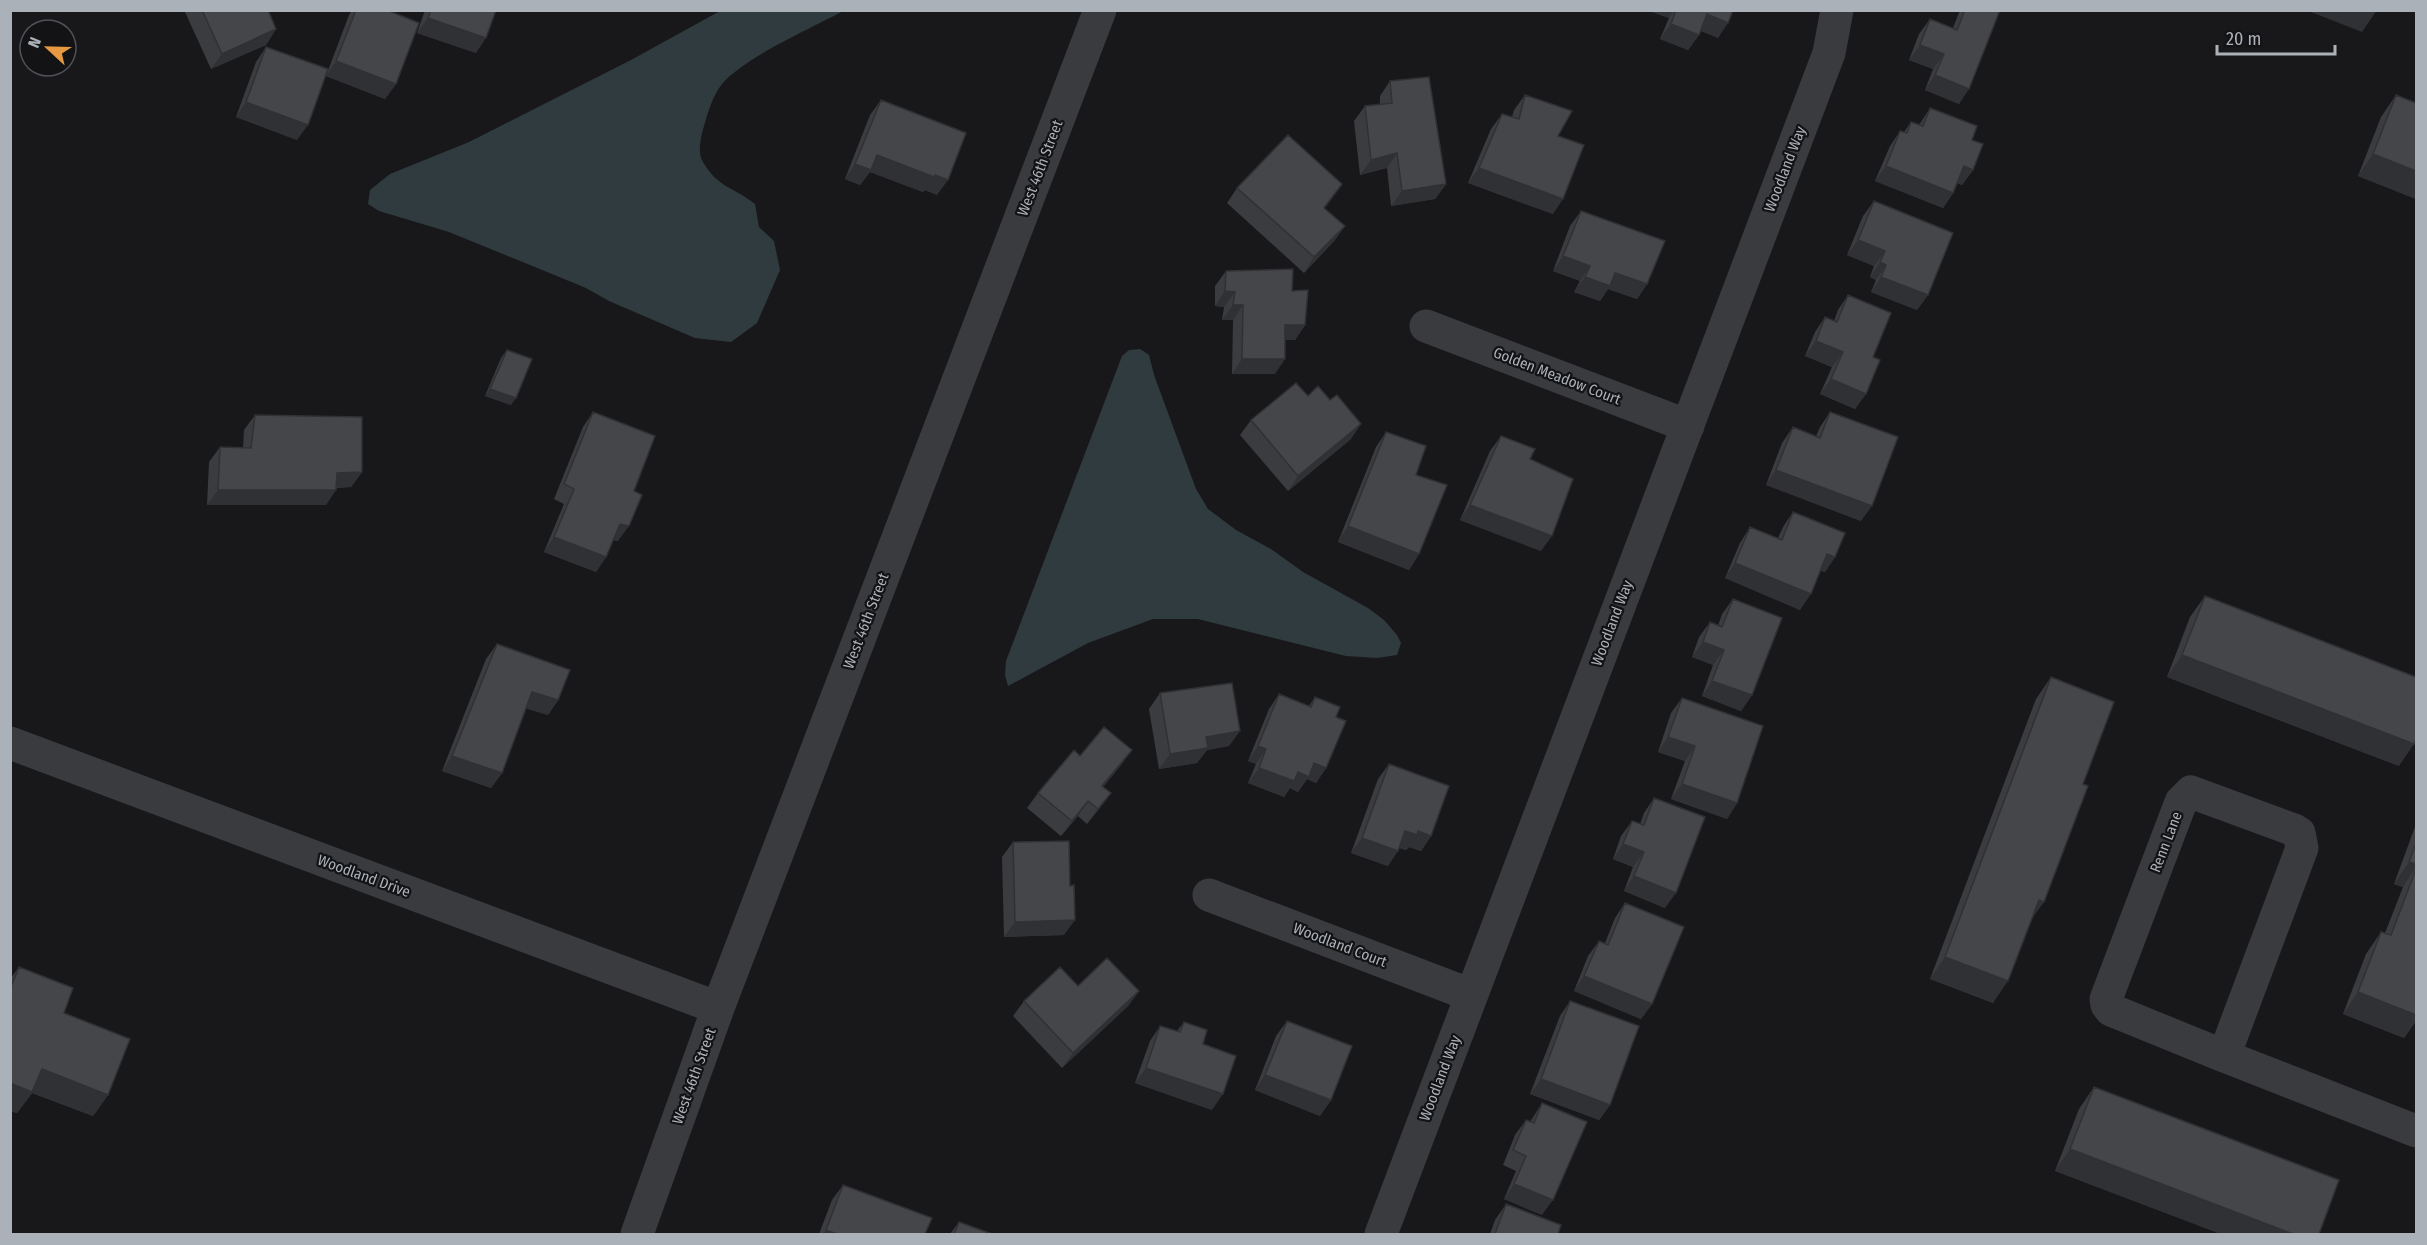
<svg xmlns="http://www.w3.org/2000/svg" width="2427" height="1245" font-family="'Fira Sans Condensed',sans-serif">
	<rect width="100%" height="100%" fill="#18181a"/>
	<path fill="#303b3f" d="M720,11H843C810,29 745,57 722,84C713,95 708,112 704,126C701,136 697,153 703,162C718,188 734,187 755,204L759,227L774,241L780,270L757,323L731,342L695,338L609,301L586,288L449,232L379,211L368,204L370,190L390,174L469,142L631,60Z
		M1140,349L1149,355L1154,375L1196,489L1208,509L1236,530L1271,549L1303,572L1368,608L1384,620L1397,635L1401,643L1397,655L1377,658L1346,656L1198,619H1153L1088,643L1008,686L1005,675L1006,661L1122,356L1129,350Z"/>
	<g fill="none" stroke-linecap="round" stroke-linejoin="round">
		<path stroke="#393b3e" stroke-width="33" d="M1426,326L1688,426
			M10,743L718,1008
			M2191,792L2294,830L2299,833L2302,848L2224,1056L2111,1010L2107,1005L2106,999L2181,802Z
			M1209,895L1471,995
			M2224,1056L2416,1131
			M637,1234L718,1008L1100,10
			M1381,1234L1829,53L1837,10"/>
	</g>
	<path fill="#3b3c40" d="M187,10H268L276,29L266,45L211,69L185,12Z
		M352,10H387L396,84L385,99L326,76L349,15Z
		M425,10H496L476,53L417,33Z
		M1652,10H1733L1718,38L1701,31L1699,35L1688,50L1660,39L1669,18L1652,12Z
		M1960,10H2000L1959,104L1925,90L1933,69L1909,60L1919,34L1930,19L1953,28Z
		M266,47L297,140L236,117L256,62Z
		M1390,81L1446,184L1435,199L1391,206L1387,168L1360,175L1354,121L1365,106L1380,104V96Z
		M1525,95L1558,136L1553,214L1468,183L1491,129L1502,114L1512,117L1514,110Z
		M2396,95L2416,103V199L2358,176L2381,117Z
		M881,100L937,195L925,190L923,192L870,172L860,185L845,179L870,115Z
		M1930,108L1972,140L1973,170L1962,185L1957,183L1953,193L1943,208L1875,181L1890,146L1900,131L1904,132L1911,122L1919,125Z
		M1342,184L1324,209L1345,226L1334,241L1304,273L1227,203L1237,188Z
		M1874,201L1928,295L1917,310L1871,292L1876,280L1870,277L1874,266L1847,255L1863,216Z
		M1581,211L1647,284L1637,299L1608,289L1600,301L1574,292L1580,281L1553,271L1570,226Z
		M1226,271L1292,291L1305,325L1295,340H1285L1275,374H1232L1233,320H1222L1224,307L1215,306V286Z
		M1848,295L1873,357L1866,394L1855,409L1820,394L1832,367L1805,356L1815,332L1825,317L1834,321L1838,310Z
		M507,350L511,405L485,396L501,358Z
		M593,412L634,491L618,541L613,540L606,557L596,572L544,552L564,504L554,499L583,427Z
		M1830,412L1861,521L1766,485L1782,443L1793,427L1816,436L1820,427Z
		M255,415L362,472L351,487L336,488L326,505H207L209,462L220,447L243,448L244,430Z
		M1251,420L1351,439L1288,491L1240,435Z
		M1386,432L1416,475L1419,554L1409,570L1338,542L1376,447Z
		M1501,436L1530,459L1541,551L1460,520L1490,451Z
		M1793,512L1835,557L1825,572L1821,571L1800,610L1725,578L1740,543L1750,527L1778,538L1783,527Z
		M2205,596L2399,766L2167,677L2190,617Z
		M1733,599L1752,695L1741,711L1702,696L1713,665L1692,657L1699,637L1710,622L1718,626L1722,614Z
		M497,644L558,700L548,715L526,708L502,773L491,788L442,771L486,659Z
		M2051,677L2032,919L1993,1003L1930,979L2036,699Z
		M1160,693L1229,746L1207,750L1197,763L1159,769L1149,709Z
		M1279,694L1309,706L1315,697L1336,717L1326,768L1316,783L1307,779L1298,792L1290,788L1284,797L1248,783L1256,764L1248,761L1269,709Z
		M1682,698L1737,803L1727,819L1671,799L1685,761L1658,752L1671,713Z
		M1132,750L1121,765L1103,787L1111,793L1087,824L1078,816L1061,836L1027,808L1038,793L1080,756Z
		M1389,764L1431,836L1421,851L1409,847L1406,850L1399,848L1388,866L1351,853L1378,779Z
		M1654,798L1665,908L1624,891L1633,867L1613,859L1621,836L1632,821L1640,824L1644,813Z
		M2416,824V1021L2404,1038L2343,1014L2366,954L2381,932L2385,933L2403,887L2394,884Z
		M1013,842L1064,935L1004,937L1002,857Z
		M1625,903L1652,1004L1641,1019L1574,991L1588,956L1599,941L1605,943L1615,918Z
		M19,967L64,1013L108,1095L93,1116L32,1093L17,1113L10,1111V979Z
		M1078,986L1139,991L1128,1006L1062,1068L1013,1016L1024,1001Z
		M1570,1001L1610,1105L1599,1120L1530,1094L1560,1016Z
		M1287,1021L1331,1100L1320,1116L1255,1090L1276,1036Z
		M1184,1022L1203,1044L1212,1110L1135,1083L1150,1041L1160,1026L1177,1031Z
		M2094,1087L2319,1234H2221L2055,1171L2079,1109Z
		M1542,1103V1215L1504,1199L1516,1171L1503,1165L1515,1135L1526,1120L1530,1122Z
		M843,1185L925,1234H819L832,1200Z
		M1506,1204L1558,1234H1490L1495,1220Z
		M959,1222L992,1234H950Z"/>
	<path fill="#303134" d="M1652,10H1674L1669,18L1652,12Z
		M2306,10H2377L2362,32Z
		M1707,14L1728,23L1718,38L1697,29Z
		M428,18L486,38L476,53L417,33Z
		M1671,24L1699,35L1688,50L1660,39Z
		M276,29L266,45L211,69L222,54Z
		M1920,45L1944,54L1933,69L1909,60Z
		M336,61L396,84L385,99L326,76Z
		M1935,75L1969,89L1959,104L1925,90Z
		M246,102L308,125L297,140L236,117Z
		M1397,153L1387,168L1360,175L1371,160Z
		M2373,154L2416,171V199L2358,176Z
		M877,155L935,175L948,180L937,195L925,190L923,192L870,172L860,185L845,179L855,164Z
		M1886,166L1953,193L1943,208L1875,181Z
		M1964,166L1973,170L1962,185L1953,181Z
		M1479,168L1563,199L1553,214L1468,183Z
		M1446,184L1435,199L1391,206L1402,191Z
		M1345,226L1334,241L1304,273L1314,257Z
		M1858,240L1885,251L1874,266L1847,255Z
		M1563,256L1590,266L1580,281L1553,271Z
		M1880,262L1886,265L1876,280L1870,277Z
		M1615,273L1647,284L1637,299L1608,289L1600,301L1574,292L1585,277Z
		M1881,277L1928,295L1917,310L1871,292Z
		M1225,291L1235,292L1224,307L1215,306Z
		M1233,305H1243L1233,320H1222Z
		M1285,325H1305L1295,340H1275Z
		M1816,341L1843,352L1832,367L1805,356Z
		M1242,359H1285L1275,374H1232Z
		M1831,379L1866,394L1855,409L1820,394Z
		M490,389L516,398L511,405L485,396Z
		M1361,424L1351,439L1288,491L1298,476Z
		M1776,470L1872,506L1861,521L1766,485Z
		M362,472L351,487L326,488L337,473Z
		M218,490H336L326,505H207Z
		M1470,505L1552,536L1541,551L1460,520Z
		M620,524L629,526L618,541L610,539Z
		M1348,526L1419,554L1409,570L1338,542Z
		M554,537L606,557L596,572L544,552Z
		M1827,554L1835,557L1825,572L1817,569Z
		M1735,563L1811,594L1800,610L1725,578Z
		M1703,642L1724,650L1713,665L1692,657Z
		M2182,655L2414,744L2399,766L2167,677Z
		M1712,681L1752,695L1741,711L1702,696Z
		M532,692L558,700L548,715L521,707Z
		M1240,731L1229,746L1207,750L1197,763L1159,769L1170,754L1206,737Z
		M1668,737L1695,746L1685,761L1658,752Z
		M1258,746L1266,749L1256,764L1248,761Z
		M1132,750L1121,765L1092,801L1102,786Z
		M452,756L502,773L491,788L442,771Z
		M1314,763L1326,768L1316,783L1307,779L1298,792L1290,788L1284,797L1248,783L1259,768Z
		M1682,784L1737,803L1727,819L1671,799Z
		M1111,793L1100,808L1087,824L1098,809Z
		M1088,801L1078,816L1061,836L1072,821Z
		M1405,831H1418L1431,836L1421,851L1409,847L1406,850L1395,846Z
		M1362,838L1398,851L1388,866L1351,853Z
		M1623,844L1644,852L1633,867L1613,859Z
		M2409,862L2416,864V867L2403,887L2394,884Z
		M1634,876L1676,893L1665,908L1624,891Z
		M2039,900L2044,902L2028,924Z
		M1075,920L1064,935L1004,937L1015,922Z
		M1945,957L2008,981L1993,1003L1930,979Z
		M1584,976L1652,1004L1641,1019L1574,991Z
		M1139,991L1128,1006L1062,1068L1073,1053Z
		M2358,992L2416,1015V1021L2404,1038L2343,1014Z
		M1146,1068L1223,1094L1212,1110L1135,1083Z
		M42,1069L108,1095L93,1116L32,1093L17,1113L10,1111V1083Z
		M1265,1075L1331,1100L1320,1116L1255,1090Z
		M1541,1079L1610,1105L1599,1120L1530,1094Z
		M2070,1149L2293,1234H2221L2055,1171Z
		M1514,1184L1553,1200L1542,1215L1504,1199Z
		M826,1230L837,1234H823Z"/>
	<path fill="#45464a" stroke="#303134" stroke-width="1.5" d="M202,10H268L276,29L222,54Z
		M356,10H387L419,23L396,84L336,61Z
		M431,10H496L486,38L428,18Z
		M1676,10H1733L1728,23L1707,14L1699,35L1671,24Z
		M1965,10H2000L1969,89L1935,75L1944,54L1920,45L1930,19L1957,30Z
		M266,47L328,69L308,125L246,102Z
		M1429,77L1446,184L1402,191L1397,153L1371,160L1365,106L1392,103L1390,81Z
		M1525,95L1572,111L1558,136L1584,145L1563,199L1479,168L1502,114L1519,119Z
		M2396,95L2416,103V171L2373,154Z
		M881,100L966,133L948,180L935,175L934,177L877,155L871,170L855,164Z
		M1930,108L1977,126L1972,140L1983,144L1973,170L1964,166L1953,193L1886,166L1900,131L1907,133L1911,122L1923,126Z
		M1288,135L1342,184L1324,208L1345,226L1314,257L1237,188Z
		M1874,201L1953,233L1928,295L1881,277L1886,265L1880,262L1885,251L1858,240Z
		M1581,211L1665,241L1647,284L1615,273L1610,286L1585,277L1590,266L1563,256Z
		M1293,269L1292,291L1308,290L1305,325H1285V359H1242L1243,305H1233L1235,292L1225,291L1226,271Z
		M1848,295L1891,313L1873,357L1880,360L1866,394L1831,379L1843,352L1816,341L1825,317L1837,322Z
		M507,350L532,359L516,398L490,389Z
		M1296,383L1308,396L1318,386L1330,400L1337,395L1361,424L1298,476L1251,420Z
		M593,412L655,436L634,491L642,495L629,526L620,524L606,557L554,537L574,489L564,484Z
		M1830,412L1898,437L1872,506L1776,470L1793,427L1820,438Z
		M255,415L362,417V472L337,473L336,490H218L220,447L251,448Z
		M1386,432L1426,446L1416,475L1447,485L1419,554L1348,526Z
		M1501,436L1535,449L1530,459L1573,479L1552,536L1470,505Z
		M1793,512L1845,533L1835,557L1827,554L1811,594L1735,563L1750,527L1782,540Z
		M2205,596L2416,677V739L2414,744L2182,655Z
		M1733,599L1782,618L1752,695L1712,681L1724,650L1703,642L1710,622L1722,627Z
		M497,644L570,670L558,700L532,692L502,773L452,756Z
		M2051,677L2114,702L2083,784L2088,786L2044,902L2039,900L2008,981L1945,957Z
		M1232,683L1240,731L1206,737L1208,748L1170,754L1160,693Z
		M1279,694L1311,707L1315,697L1340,707L1336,717L1346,721L1326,768L1314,763L1309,777L1298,772L1294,781L1259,768L1266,749L1258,746Z
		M1682,698L1763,726L1737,803L1682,784L1695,746L1668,737Z
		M1104,727L1132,750L1102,786L1111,793L1098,809L1088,801L1072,821L1038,793L1074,750L1080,756Z
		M1389,764L1449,786L1431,836L1418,831L1417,835L1405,831L1398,851L1362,838Z
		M1654,798L1705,817L1676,893L1634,876L1644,852L1623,844L1632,821L1644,825Z
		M1069,841L1070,886L1074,885L1075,920L1015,922L1013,842Z
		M2416,843V864L2409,862Z
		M2416,869V1015L2358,992L2381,932L2391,935Z
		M1625,903L1684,927L1652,1004L1584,976L1599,941L1608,945Z
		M1107,958L1139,991L1073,1053L1024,1001L1060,967L1078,986Z
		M19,967L73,988L64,1013L130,1039L108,1095L42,1069L32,1092L10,1083V989Z
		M1570,1001L1639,1026L1610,1105L1541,1079Z
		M1287,1021L1352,1046L1331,1100L1265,1075Z
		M1184,1022L1207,1030L1203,1044L1236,1056L1223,1094L1146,1068L1160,1026L1180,1032Z
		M2094,1087L2339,1180L2319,1234H2293L2070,1149Z
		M1542,1103L1587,1122L1553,1200L1514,1184L1526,1156L1513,1150L1526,1120L1534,1123Z
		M843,1185L932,1218L925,1234H837L826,1230Z
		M1506,1204L1561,1225L1558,1234H1495Z
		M959,1222L992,1234H954Z"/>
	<g text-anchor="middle" stroke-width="4.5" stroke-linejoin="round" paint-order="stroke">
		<g font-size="15" fill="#abb1b9" stroke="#131315">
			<text transform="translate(1040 168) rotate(-69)" y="5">West 46th Street</text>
			<text transform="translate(1785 169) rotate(-69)" y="5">Woodland Way</text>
			<text transform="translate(1557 376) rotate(21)" y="5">Golden Meadow Court</text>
			<text transform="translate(866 621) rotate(-69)" y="5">West 46th Street</text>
			<text transform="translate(1612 623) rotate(-69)" y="5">Woodland Way</text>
			<text transform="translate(2166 842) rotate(-69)" y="5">Renn Lane</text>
			<text transform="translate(364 876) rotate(20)" y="5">Woodland Drive</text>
			<text transform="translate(1340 945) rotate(21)" y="5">Woodland Court</text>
			<text transform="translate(694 1076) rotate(-70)" y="5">West 46th Street</text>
			<text transform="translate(1440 1078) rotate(-69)" y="5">Woodland Way</text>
		</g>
	</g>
	<rect width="2427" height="1245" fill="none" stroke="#abb1b9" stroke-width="24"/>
	<g transform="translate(48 48) rotate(292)"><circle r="28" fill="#131315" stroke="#505257" stroke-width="1.5"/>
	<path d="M0-4.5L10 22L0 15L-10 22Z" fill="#e79842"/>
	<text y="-9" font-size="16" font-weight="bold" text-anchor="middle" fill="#abb1b9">N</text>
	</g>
	<path d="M2217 45v9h118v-9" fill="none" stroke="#abb1b9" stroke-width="3"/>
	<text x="2226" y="45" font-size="18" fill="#abb1b9" stroke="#131315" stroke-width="4.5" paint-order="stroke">20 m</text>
</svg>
